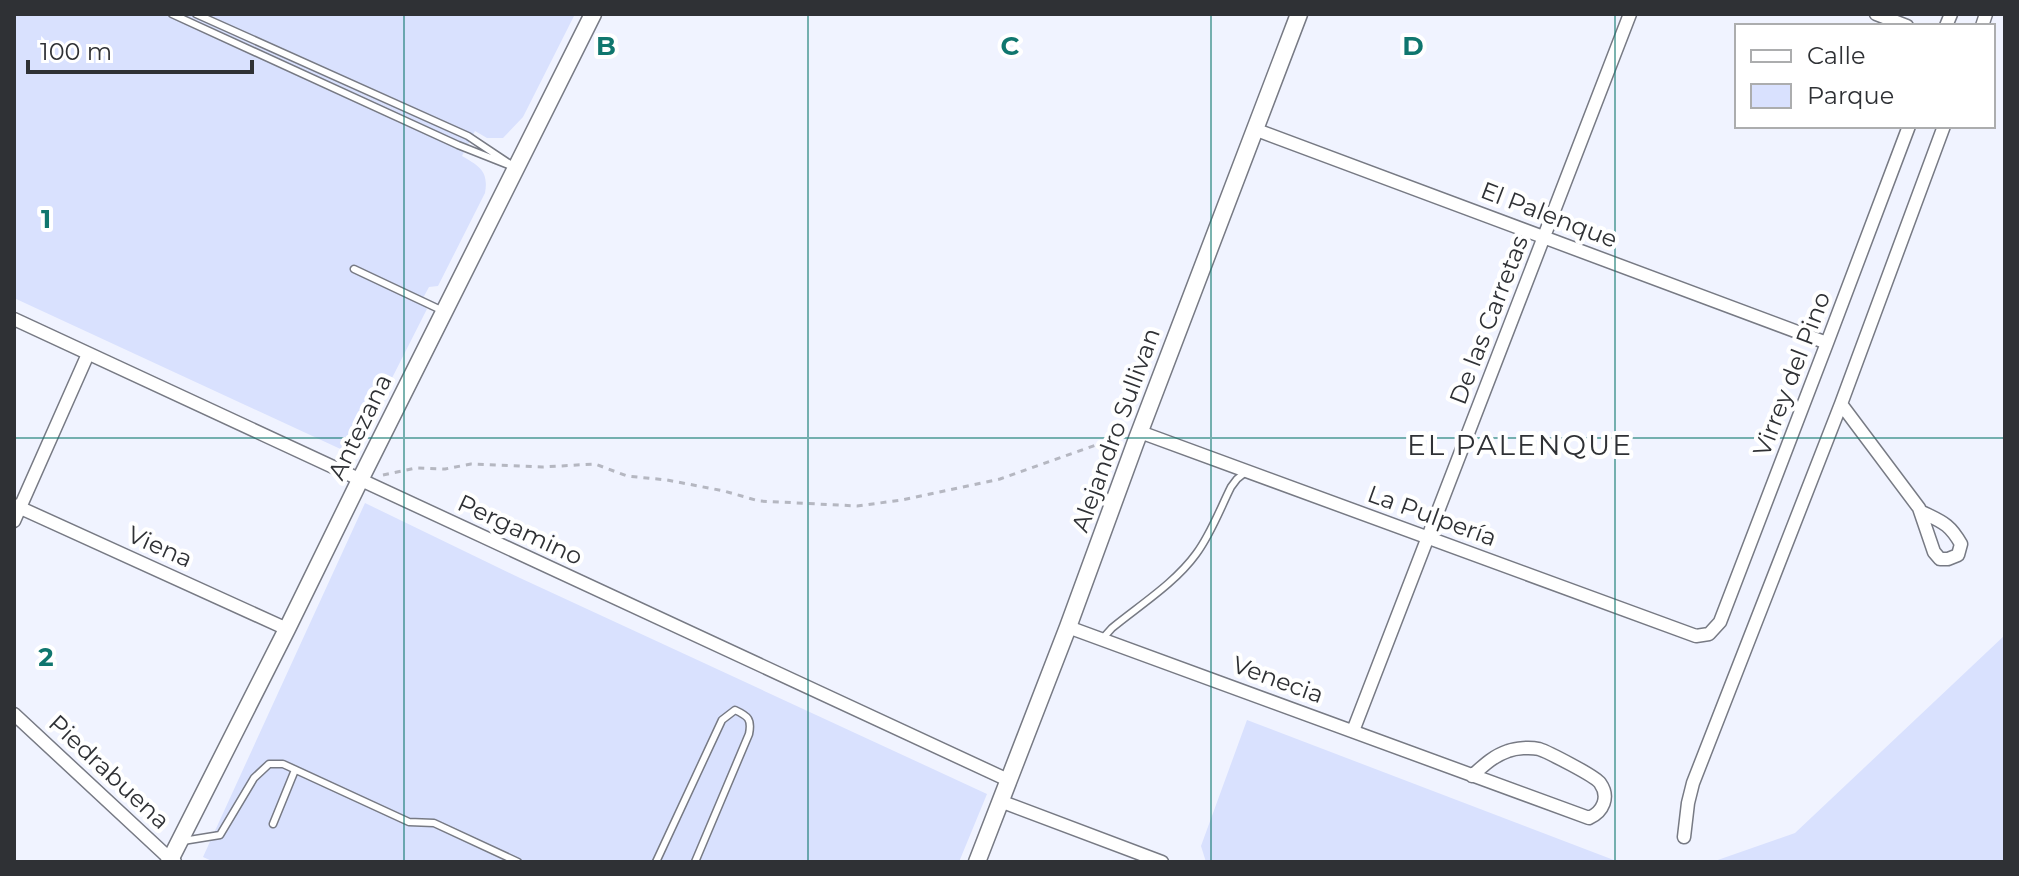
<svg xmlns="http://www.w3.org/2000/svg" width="2019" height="876" font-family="Montserrat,sans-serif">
	<rect width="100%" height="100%" fill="#f0f3ff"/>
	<path fill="#d9e1fe" d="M14,14H575L523,117L503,138H487L475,131L462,156C479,166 489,171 485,193L438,286L429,287L422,300L427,309L356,449L347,452L14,298Z
		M365,503L520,578L987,794L959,862H214L203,857Z
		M2005,635V862H1712L1795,833Z
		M1247,720L1619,862H1206L1201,846Z"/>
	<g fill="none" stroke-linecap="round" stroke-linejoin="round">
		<g stroke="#777a84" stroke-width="9">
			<path id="service" d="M172,14L458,145L516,168L468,136L196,14
				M354,269L441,310
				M1103,638L1112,628C1140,605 1175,583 1196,554C1211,534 1220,509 1231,487L1237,479L1247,471
				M273,824L295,770
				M183,841L220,835L254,778L269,764H283L409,822L434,823L518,862
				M656,862L722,720L735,710C748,716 752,719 749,734L695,862"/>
		</g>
		<g stroke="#777a84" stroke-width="15">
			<path id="minor" d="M1876,14L1907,26
				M1946,26L1951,14
				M1982,26L1986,14
				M1254,129L1827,343
				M14,319L1008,780
				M1841,404L1919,508L1934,552L1940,559H1948L1958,555L1961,544C1949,523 1942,522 1920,511
				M1140,432L1696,636L1709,634L1720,622L1827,343L1909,126
				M14,505L287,629
				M14,521L88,354
				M1068,627L1589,818C1603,812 1610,797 1600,783C1595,776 1548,752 1539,749C1530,747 1516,748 1508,751C1493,756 1483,766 1472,776
				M14,714L170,859L175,862
				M1353,731L1630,14
				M1000,801L1162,862
				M1684,837L1688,803L1693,783L1841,404L1944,126"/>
		</g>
		<g stroke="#777a84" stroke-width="19">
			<path id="tertiary" d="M169,862L287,629L360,480L593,14
				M977,862L1068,627L1135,444L1299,14"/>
		</g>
		<path stroke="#b5b7c1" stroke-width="3" stroke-dasharray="6 6" stroke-linecap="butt" d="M383,475L416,468L445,469L471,464L542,467L595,464L627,476L667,480L724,491L759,501L857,506L902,500L1000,479L1110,440L1120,442"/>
		<use href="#service" stroke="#fff" stroke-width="6"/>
		<use href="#minor" stroke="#fff" stroke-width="12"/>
		<use href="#tertiary" stroke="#fff" stroke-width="16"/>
	</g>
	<path fill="none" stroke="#0f766e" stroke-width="2" stroke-opacity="0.55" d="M404,14V862M808,14V862M1211,14V862M1615,14V862M14,438H2005"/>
	<g text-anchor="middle" stroke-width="8" stroke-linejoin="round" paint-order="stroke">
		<g font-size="24" fill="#2f3135" stroke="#fff">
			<text transform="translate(1549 215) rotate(21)" y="8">El Palenque</text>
			<text transform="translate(1489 320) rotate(-69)" y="8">De las Carretas</text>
			<text transform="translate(1792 374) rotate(-69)" y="8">Virrey del Pino</text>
			<text transform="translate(360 427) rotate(-64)" y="8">Antezana</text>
			<text transform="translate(1116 430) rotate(-70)" y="8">Alejandro Sullivan</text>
			<text transform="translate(1432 516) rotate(20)" y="8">La Pulpería</text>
			<text transform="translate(520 530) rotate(25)" y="8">Pergamino</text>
			<text transform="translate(160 547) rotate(24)" y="8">Viena</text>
			<text transform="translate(1278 680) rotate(20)" y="8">Venecia</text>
			<text transform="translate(109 772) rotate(43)" y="8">Piedrabuena</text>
		</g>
		<g font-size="28" letter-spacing="2" fill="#2f3135" stroke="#fff">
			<text x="1520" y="455">EL PALENQUE</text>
		</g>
	</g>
	<g font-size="26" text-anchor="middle" font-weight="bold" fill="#0f766e" stroke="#fff" stroke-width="8" stroke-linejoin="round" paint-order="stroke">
		<text x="606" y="55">B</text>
		<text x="1010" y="55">C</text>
		<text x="1413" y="55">D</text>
		<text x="46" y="228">1</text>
		<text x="46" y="666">2</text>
	</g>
	<rect width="2019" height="876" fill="none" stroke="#2f3135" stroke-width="32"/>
	<rect x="1735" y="24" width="260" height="104" fill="#ffffff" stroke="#acadae" stroke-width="2"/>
	<rect x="1751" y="50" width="40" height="12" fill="#ffffff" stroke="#acadae" stroke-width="2"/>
	<text x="1807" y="64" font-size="24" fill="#2f3135">Calle</text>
	<rect x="1751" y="84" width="40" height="24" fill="#d9e1fe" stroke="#acadae" stroke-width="2"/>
	<text x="1807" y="104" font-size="24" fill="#2f3135">Parque</text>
	<path d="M28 60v12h224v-12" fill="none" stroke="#2f3135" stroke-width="4"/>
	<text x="40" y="60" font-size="24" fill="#2f3135" stroke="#ffffff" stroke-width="6" paint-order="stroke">100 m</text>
</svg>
